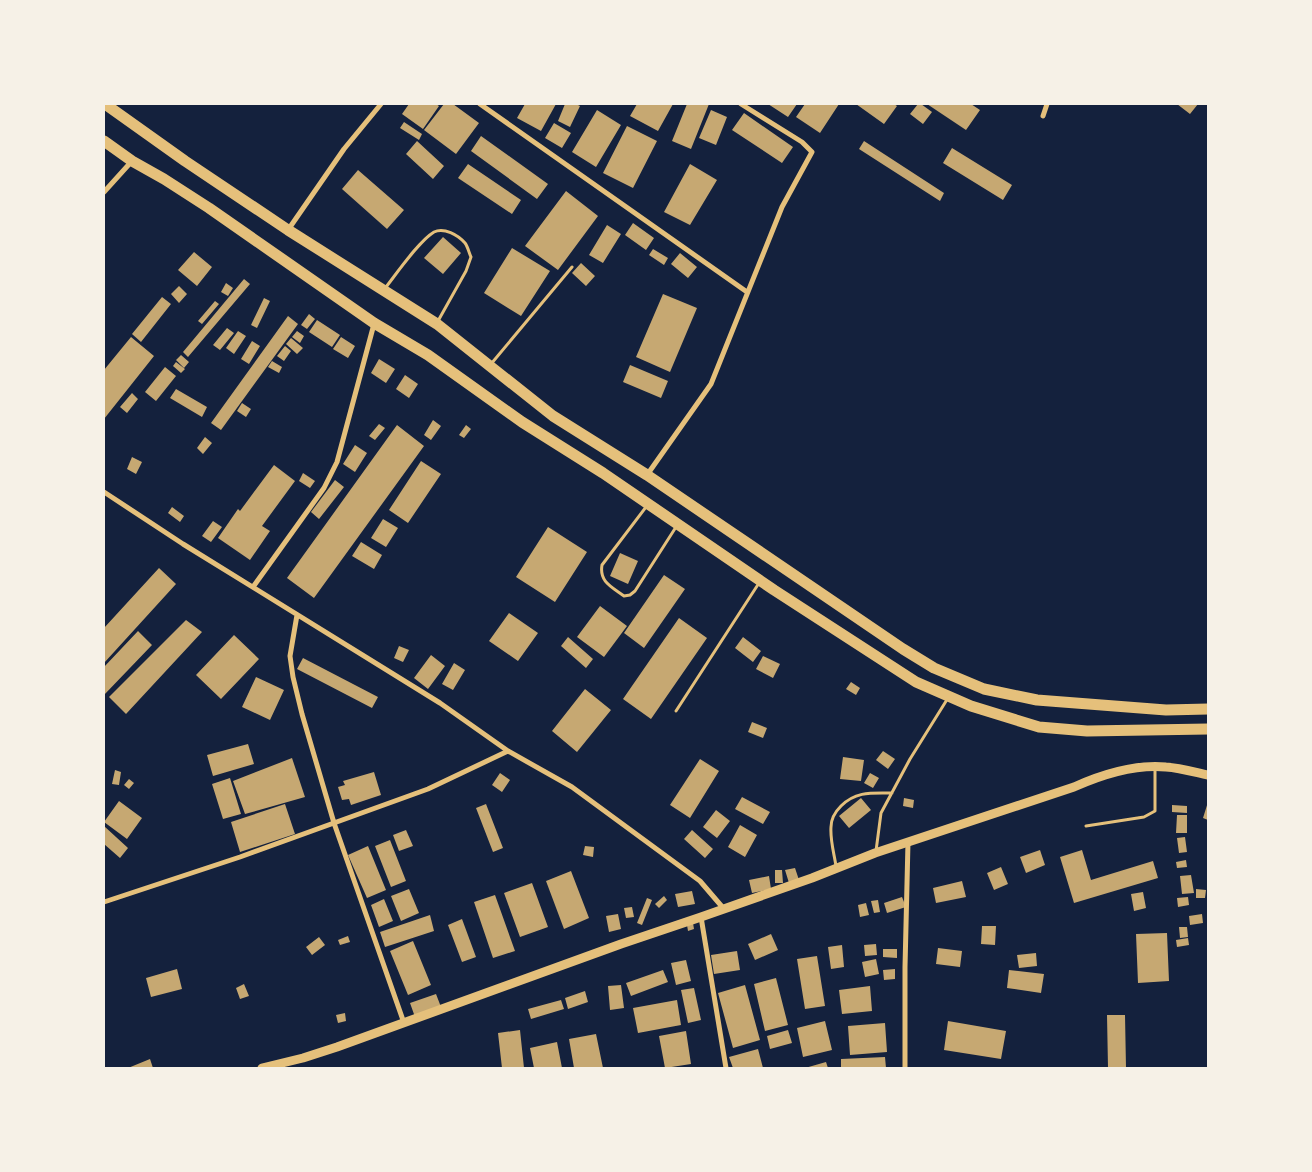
<svg xmlns="http://www.w3.org/2000/svg" width="1312" height="1172" font-family="'Roboto Condensed',sans-serif">
	<rect width="100%" height="100%" fill="#14213d"/>
	<path fill="#c6a872" d="M409,104H436L439,106L423,129L402,114Z
		M444,104H453L479,123L456,154L424,130Z
		M525,104H556L541,131L517,118Z
		M565,104H576L580,106L570,127L558,121Z
		M637,104H673L658,131L630,116Z
		M687,104H709L691,149L672,141Z
		M768,104H797L788,117Z
		M805,104H839L820,133L796,117Z
		M856,104H894L897,106L884,124Z
		M918,104H921L932,112L923,124L910,114Z
		M927,104H971L980,110L966,130Z
		M1177,104H1198L1190,114Z
		M597,110L621,125L596,167L572,152Z
		M711,110L727,117L716,145L699,138Z
		M744,113L793,147L782,163L732,130Z
		M404,122L422,134L419,140L400,128Z
		M554,123L571,133L562,148L545,138Z
		M627,126L657,141L633,188L603,173Z
		M481,136L548,184L537,199L471,151Z
		M417,141L444,166L433,179L406,154Z
		M864,141L944,193L940,201L859,149Z
		M952,148L1012,185L1003,200L943,163Z
		M468,164L521,200L512,214L458,178Z
		M690,164L717,180L690,225L664,212Z
		M358,170L404,210L387,229L342,189Z
		M566,191L598,216L558,270L525,246Z
		M633,223L654,238L646,250L625,235Z
		M607,225L621,234L603,263L589,255Z
		M443,237L461,253L443,274L424,258Z
		M512,248L550,271L521,316L484,293Z
		M653,249L668,258L664,265L649,255Z
		M194,252L212,267L197,286L178,270Z
		M680,253L697,267L688,278L671,264Z
		M581,263L595,276L586,286L572,273Z
		M244,279L250,284L188,357L183,352Z
		M226,283L233,288L228,296L221,292Z
		M179,286L187,294L179,303L171,294Z
		M663,294L697,308L670,372L636,357Z
		M162,297L171,304L141,342L132,334Z
		M264,298L270,301L257,328L251,325Z
		M215,301L219,304L202,324L198,321Z
		M309,314L315,319L307,329L301,325Z
		M288,316L298,324L221,430L211,423Z
		M317,320L340,335L332,347L309,332Z
		M227,328L234,333L220,350L213,345Z
		M238,331L246,336L234,354L226,348Z
		M297,331L304,336L300,343L292,337Z
		M131,337L154,356L104,419V370Z
		M341,337L355,346L348,358L333,349Z
		M291,338L303,348L297,354L286,344Z
		M252,341L260,346L249,364L241,359Z
		M285,346L291,351L284,361L277,356Z
		M181,355L189,362L184,368L176,360Z
		M379,359L395,369L386,383L371,373Z
		M272,361L282,367L279,373L268,367Z
		M176,362L185,369L181,373L173,366Z
		M630,365L668,381L661,398L623,382Z
		M165,367L176,376L156,401L145,392Z
		M405,375L418,384L409,398L396,389Z
		M176,389L207,407L202,417L170,398Z
		M132,393L138,399L127,413L120,407Z
		M242,403L251,409L246,417L237,411Z
		M433,420L441,426L431,440L424,435Z
		M379,424L385,428L375,440L369,436Z
		M397,425L424,446L314,598L287,578Z
		M466,425L471,429L464,438L459,435Z
		M205,437L212,443L203,454L197,448Z
		M355,445L367,453L355,472L343,464Z
		M132,457L142,462L136,474L127,469Z
		M421,461L441,474L408,523L389,510Z
		M274,465L295,481L262,526L270,531L250,560L218,538L238,509L240,511Z
		M303,473L315,481L310,488L299,481Z
		M335,480L344,487L319,519L311,512Z
		M172,507L184,516L180,522L168,513Z
		M383,519L398,528L386,547L371,538Z
		M213,521L222,527L211,542L202,536Z
		M548,527L587,552L555,602L516,577Z
		M361,542L382,555L374,569L352,556Z
		M620,553L638,561L628,584L610,576Z
		M159,568L176,584L104,663V628Z
		M664,575L685,589L644,648L624,633Z
		M600,606L627,626L604,657L577,637Z
		M509,613L538,633L518,661L489,641Z
		M679,618L707,638L651,719L623,699Z
		M186,620L202,632L126,714L109,697Z
		M138,631L152,645L104,695V667Z
		M234,635L259,659L221,699L196,675Z
		M568,637L593,659L586,668L561,646Z
		M743,637L761,651L753,662L735,648Z
		M399,646L409,650L403,662L394,658Z
		M431,655L445,666L428,689L414,678Z
		M763,656L780,664L773,678L756,669Z
		M303,658L378,697L372,708L297,669Z
		M454,663L465,670L453,690L442,684Z
		M256,677L284,690L270,720L242,707Z
		M851,682L860,688L856,695L846,689Z
		M585,689L611,710L577,752L552,731Z
		M752,722L767,728L763,738L748,732Z
		M248,744L254,764L213,776L207,755Z
		M883,751L895,759L888,769L876,760Z
		M843,757L864,760L861,781L840,779Z
		M292,758L305,797L245,814L233,781Z
		M700,759L719,771L690,818L670,805Z
		M115,770L121,772L119,785L112,784Z
		M374,772L381,795L351,805L349,799L342,800L338,787L345,785L343,781Z
		M500,773L510,780L502,792L492,785Z
		M870,773L879,778L873,788L864,783Z
		M230,778L241,814L223,819L212,784Z
		M129,779L134,783L129,789L124,785Z
		M742,797L770,812L763,824L735,809Z
		M861,798L871,810L849,828L839,816Z
		M904,798L914,800L913,808L903,806Z
		M119,801L142,818L127,839L104,822Z
		M1208,802V820L1203,818Z
		M285,804L295,834L240,852L231,822Z
		M486,804L503,848L493,852L476,808Z
		M1172,805L1187,806V813L1172,812Z
		M716,810L730,821L717,838L703,827Z
		M1177,815H1187V833H1176Z
		M740,825L757,835L745,857L728,847Z
		M104,826L128,848L120,858L104,844Z
		M406,830L413,846L399,851L393,835Z
		M692,830L713,849L705,858L684,839Z
		M1185,837L1187,852L1179,853L1177,838Z
		M390,840L406,881L391,887L375,846Z
		M368,846L386,890L367,898L348,855Z
		M585,846L594,847L593,857L583,855Z
		M1040,850L1045,865L1026,873L1020,857Z
		M1082,850L1091,880L1153,861L1158,878L1074,903L1060,857Z
		M1186,860L1187,867L1177,868L1176,862Z
		M1001,867L1008,884L994,890L987,873Z
		M795,868L799,880L789,883L785,870Z
		M775,870H782L783,883H775Z
		M571,871L589,918L564,929L546,881Z
		M1191,875L1194,893L1182,894L1180,876Z
		M769,876L771,889L752,893L749,880Z
		M962,881L966,897L936,903L933,888Z
		M532,883L548,927L520,937L504,893Z
		M409,889L419,913L401,921L391,896Z
		M1196,889L1206,890L1205,898H1196Z
		M692,891L695,904L678,907L675,894Z
		M1143,892L1146,908L1134,911L1131,894Z
		M495,895L515,951L493,958L474,902Z
		M664,896L667,900L659,908L655,904Z
		M902,897L906,907L887,913L884,903Z
		M1188,897L1189,905L1178,907L1177,898Z
		M647,898L652,900L642,925L637,923Z
		M384,899L393,921L379,927L371,905Z
		M878,900L880,912L874,913L871,901Z
		M866,903L869,915L860,917L858,905Z
		M632,907L634,917L626,918L624,908Z
		M618,914L621,929L609,932L606,916Z
		M1202,914L1203,923L1190,925L1189,916Z
		M430,915L434,931L385,947L380,932Z
		M462,919L476,957L462,962L448,925Z
		M693,923L694,929L688,931L687,925Z
		M982,926H996L995,945L981,944Z
		M1179,927H1187L1188,937L1180,938Z
		M1167,933L1169,981L1138,983L1136,934Z
		M771,934L778,950L755,960L748,944Z
		M348,936L350,942L340,945L338,940Z
		M319,937L325,945L312,955L306,947Z
		M1188,938L1189,945L1177,947L1176,940Z
		M413,941L431,985L408,995L390,951Z
		M876,944L877,955L865,956L864,945Z
		M842,945L844,967L831,969L828,947Z
		M938,948L962,951L960,967L936,964Z
		M883,949H897V958L883,957Z
		M737,951L740,970L714,974L711,955Z
		M1036,953L1037,966L1019,968L1017,955Z
		M817,956L825,1006L805,1009L797,959Z
		M876,959L879,974L865,977L862,962Z
		M686,960L691,981L676,985L671,963Z
		M177,969L182,989L151,997L146,978Z
		M895,969V979L884,980L883,970Z
		M663,970L668,982L631,996L626,983Z
		M1009,970L1044,974L1041,993L1007,988Z
		M776,978L788,1025L765,1031L754,984Z
		M244,984L249,996L240,999L236,988Z
		M621,985L624,1008L610,1010L608,986Z
		M745,985L760,1040L733,1048L718,993Z
		M870,986L872,1011L842,1014L839,990Z
		M694,988L701,1020L688,1023L681,990Z
		M585,991L588,1002L568,1009L565,998Z
		M436,994L441,1007L415,1017L410,1003Z
		M561,1000L564,1009L531,1019L528,1009Z
		M677,1000L681,1025L638,1033L633,1008Z
		M345,1013L346,1021L338,1023L336,1015Z
		M1107,1015H1125L1126,1068H1108Z
		M825,1021L832,1050L803,1057L797,1028Z
		M948,1021L1006,1031L1001,1059L944,1050Z
		M885,1023L887,1052L850,1055L848,1026Z
		M520,1030L524,1068H502L498,1033Z
		M788,1030L792,1043L770,1049L767,1036Z
		M686,1031L691,1064L665,1068L659,1036Z
		M596,1034L603,1068H574L569,1039Z
		M557,1042L562,1068H534L530,1048Z
		M758,1049L763,1068H733L729,1057Z
		M885,1057L886,1068H841V1059Z
		M150,1059L153,1068H128Z
		M826,1062L828,1068H805Z"/>
	<g fill="none" stroke-linecap="round" stroke-linejoin="round">
		<path stroke="#e5c07b" stroke-width="3" d="M386,287C397,273 419,241 434,232C444,227 458,235 465,243C468,247 469,253 471,257L466,271L438,321
			M491,364L572,267
			M646,507L602,565C599,582 612,587 624,596L630,595L635,591L676,527
			M676,711L759,583
			M1086,826L1144,817L1155,811V767
			M876,851L881,813L910,759L948,698
			M836,866C834,853 830,840 831,827C831,818 835,812 841,806C856,791 872,793 892,793"/>
		<path stroke="#e5c07b" stroke-width="5" d="M480,104L747,292
			M1043,116L1047,104
			M104,192L132,161
			M288,230L344,149L381,104
			M647,475L711,384L782,207L812,152L802,142L741,104
			M104,492L183,544L440,703L508,751L572,787L700,881L724,909
			M253,587L324,488L337,462L374,324
			M297,615L290,656L293,677L302,714L334,823L404,1023
			M104,902L240,857L428,789L508,751
			M701,917L726,1068
			M905,1068V967L908,842"/>
		<path stroke="#e5c07b" stroke-width="9" d="M262,1068L303,1058L337,1047L621,944L701,917L812,878L875,853L1074,787C1103,774 1134,764 1166,767C1180,768 1194,772 1208,775"/>
		<path stroke="#e5c07b" stroke-width="11" d="M105,104L185,161L288,230L437,324L553,416L647,475L903,649L934,668L984,689L1037,700L1166,710L1208,709
			M104,141L132,161L164,179L209,208L374,323L428,355L522,422L603,473L774,590L916,682L971,706L1039,727L1087,731L1208,729"/>
	</g>
	<rect width="1312" height="1172" fill="none" stroke="#f6f1e7" stroke-width="210"/>
</svg>
